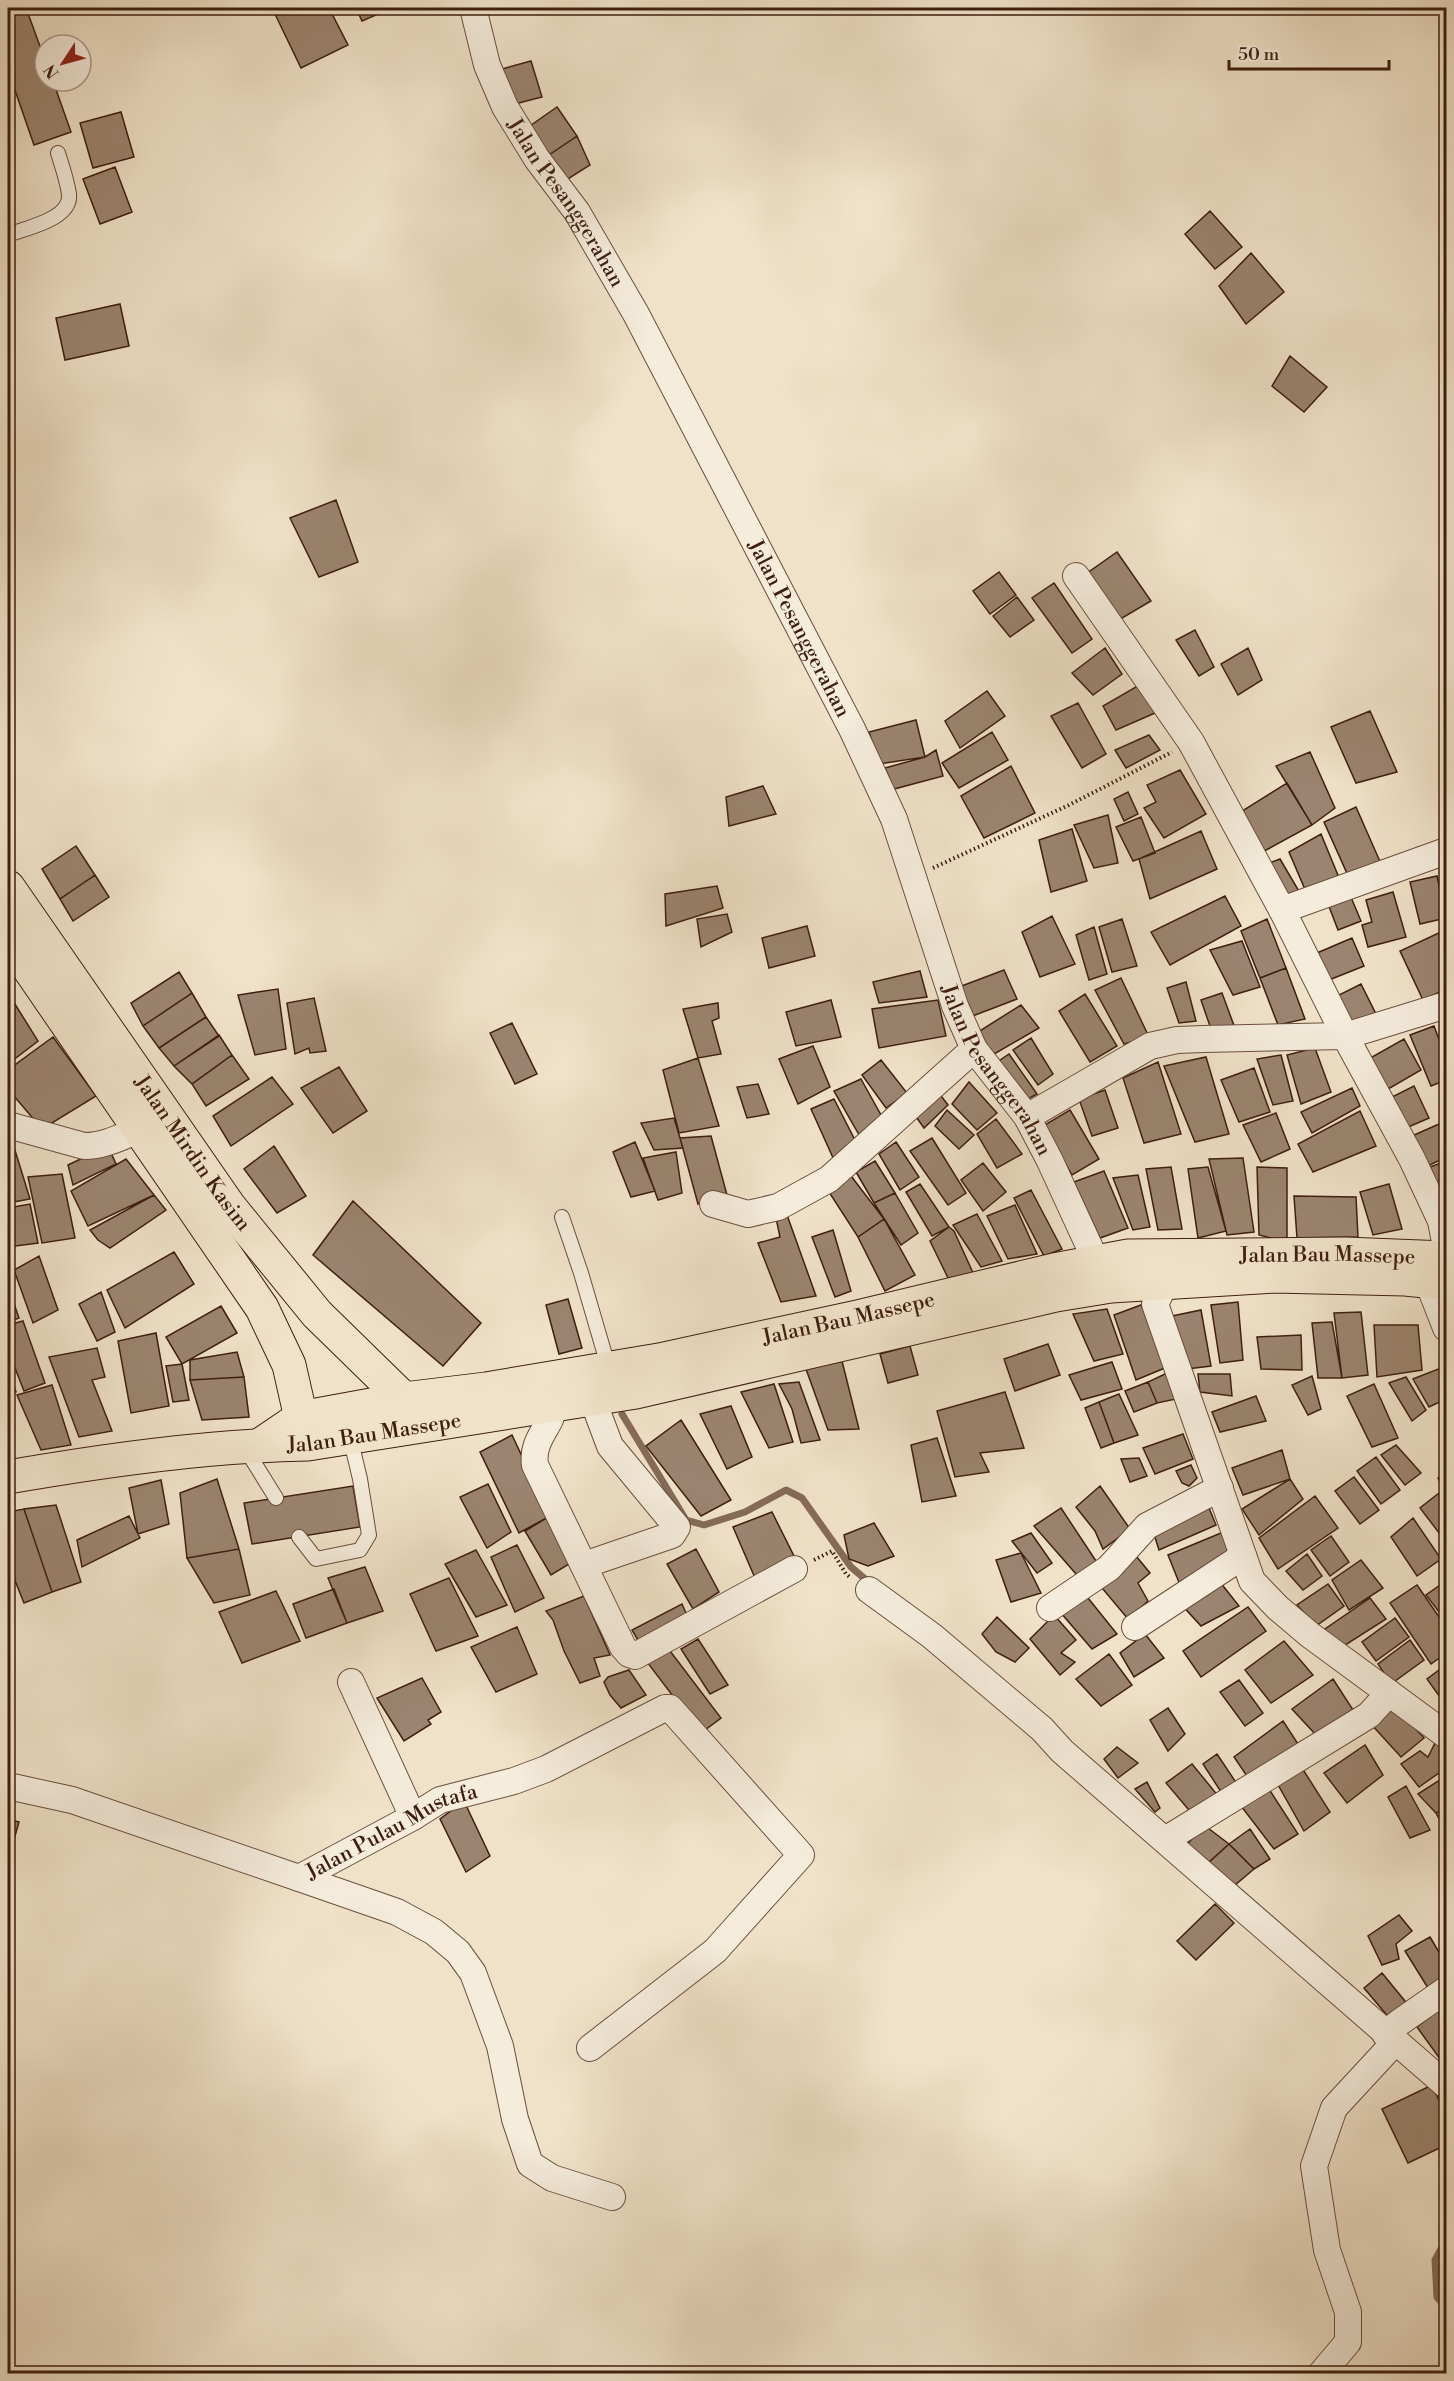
<svg xmlns="http://www.w3.org/2000/svg" width="1454" height="2381" font-family="'Libre Bodoni',serif">
	<rect width="100%" height="100%" fill="#f0e2c9"/>
	<filter id="stains"><feTurbulence type="fractalNoise" baseFrequency=".00333" numOctaves="4"/><feColorMatrix values="0 0 0 0 .2 0 0 0 0 .09 0 0 0 0 .02 0 0 0 .5 -.17"/></filter>
	<radialGradient id="worn" r=".72"><stop offset=".6" stop-color="#630" stop-opacity="0"/><stop offset="1" stop-color="#630" stop-opacity=".3"/></radialGradient>
	<g fill="none" stroke-linecap="round" stroke-linejoin="round">
		<path stroke="#846b59" stroke-width="7" d="M622,1414L686,1520L704,1525L745,1512L786,1490L802,1498L851,1567L871,1584
			M1446,2240L1435,2260L1437,2297L1446,2308"/>
	</g>
	<path fill="#9b8470" stroke="#3e1e0f" stroke-width="1.5" d="M8,8H26L45,60V81H53L71,132L34,145L8,70Z
		M284,8H329L348,45L301,68L274,12Z
		M356,8H383L385,11L362,21Z
		M531,61L542,97L511,105L502,69Z
		M557,107L577,136L546,157L527,128Z
		M121,112L134,157L93,168L80,123Z
		M577,136L590,165L560,184L546,157Z
		M115,167L132,212L100,224L83,179Z
		M1210,211L1242,247L1215,269L1185,234Z
		M1251,253L1284,292L1246,324L1219,286Z
		M120,304L129,346L65,360L56,318Z
		M1290,356L1327,387L1304,412L1272,386Z
		M336,500L358,562L319,577L290,518Z
		M1117,552L1151,601L1117,621L1083,576Z
		M999,572L1016,595L990,614L973,591Z
		M1054,583L1092,639L1072,653L1032,598Z
		M1017,597L1034,620L1010,637L993,616Z
		M1195,630L1214,667L1199,676L1176,640Z
		M1105,648L1122,674L1093,695L1072,673Z
		M1248,648L1262,680L1238,695L1221,664Z
		M1141,684L1155,713L1116,730L1103,706Z
		M987,691L1005,716L960,748L945,721Z
		M1078,703L1106,754L1082,768L1051,716Z
		M1370,711L1397,772L1356,783L1331,727Z
		M916,720L925,757L879,764L869,732Z
		M992,732L1008,760L959,788L942,763Z
		M1149,735L1160,750L1126,768L1115,750Z
		M936,750L943,776L894,789L885,768L925,757Z
		M1310,752L1335,808L1312,825L1276,766Z
		M1011,766L1035,813L984,838L961,796Z
		M1180,770L1206,814L1164,838L1144,808L1156,802L1147,785Z
		M1287,783L1312,825L1257,855L1239,813Z
		M763,786L776,814L729,826L726,797Z
		M1128,792L1138,814L1124,821L1114,799Z
		M1356,807L1382,866L1350,880L1324,822Z
		M1108,815L1118,863L1094,868L1074,825Z
		M1141,817L1155,853L1133,861L1116,827Z
		M1072,829L1087,881L1051,892L1039,840Z
		M1201,831L1217,869L1150,899L1139,859Z
		M1321,834L1342,885L1307,894L1289,852Z
		M76,846L95,875L60,899L42,869Z
		M1280,859L1303,898L1286,904L1264,865Z
		M95,875L109,897L73,921L60,899Z
		M1437,876L1446,918L1420,924L1410,882Z
		M717,886L723,908L666,926L665,894Z
		M1393,892L1406,937L1368,947L1362,925L1372,922L1366,900Z
		M1350,895L1361,921L1338,930L1328,904Z
		M1225,896L1241,926L1170,965L1151,932Z
		M727,914L732,932L701,947L697,919Z
		M1052,916L1075,964L1040,977L1022,932Z
		M1122,919L1137,966L1112,972L1099,927Z
		M1267,919L1286,968L1260,978L1241,931Z
		M807,926L815,956L769,968L762,938Z
		M1094,927L1107,974L1089,980L1076,935Z
		M1443,931L1446,937V989L1423,1000L1400,951Z
		M1352,938L1364,966L1329,980L1317,953Z
		M1242,941L1260,987L1233,995L1210,950Z
		M1286,968L1305,1019L1278,1025L1260,978Z
		M1004,970L1017,999L970,1017L959,987Z
		M920,971L927,997L879,1003L873,982Z
		M179,972L192,993L143,1026L131,1003Z
		M1121,978L1149,1037L1124,1044L1095,990Z
		M1186,982L1196,1021L1179,1023L1167,988Z
		M1361,984L1376,1014L1351,1026L1337,996Z
		M278,989L286,1049L255,1055L238,995Z
		M8,993L38,1041L8,1064Z
		M192,993L206,1017L159,1048L143,1026Z
		M1222,993L1236,1031L1213,1035L1201,1000Z
		M1085,994L1117,1046L1090,1062L1059,1011Z
		M314,998L326,1051L310,1053L309,1048L295,1054L287,1003Z
		M831,1000L841,1037L796,1046L786,1012Z
		M938,1000L946,1036L879,1048L872,1009Z
		M718,1003L719,1018L712,1021L721,1054L698,1058L683,1009Z
		M1021,1005L1039,1028L989,1057L978,1032Z
		M206,1017L219,1036L174,1066L159,1048Z
		M512,1023L537,1074L515,1084L490,1033Z
		M1434,1026L1446,1058V1080L1431,1086L1410,1035Z
		M219,1035L232,1055L192,1084L174,1066Z
		M53,1037L96,1096L42,1129L8,1089V1070Z
		M1031,1038L1053,1074L1038,1085L1013,1050Z
		M1404,1039L1421,1070L1383,1092L1365,1061Z
		M813,1046L830,1087L798,1104L779,1059Z
		M1315,1048L1331,1092L1301,1104L1287,1055Z
		M1009,1054L1037,1094L1021,1103L993,1065Z
		M232,1055L249,1079L206,1106L192,1084Z
		M1281,1055L1293,1101L1273,1105L1257,1059Z
		M1206,1057L1229,1134L1195,1142L1164,1066Z
		M698,1058L719,1126L679,1133L663,1070Z
		M881,1060L907,1093L886,1108L862,1075Z
		M1158,1062L1181,1134L1144,1143L1123,1078Z
		M339,1067L367,1111L333,1133L301,1088Z
		M1254,1068L1270,1112L1239,1122L1221,1080Z
		M272,1077L293,1104L231,1146L213,1116Z
		M861,1079L886,1124L862,1140L834,1091Z
		M969,1082L997,1113L977,1130L952,1104Z
		M758,1084L769,1114L747,1118L737,1087Z
		M1414,1086L1429,1118L1406,1128L1392,1097Z
		M935,1088L948,1105L924,1128L912,1111Z
		M1352,1088L1360,1106L1312,1133L1301,1112Z
		M1105,1090L1118,1128L1092,1136L1079,1099Z
		M834,1099L858,1146L834,1160L811,1109Z
		M947,1110L974,1135L959,1149L935,1126Z
		M1070,1110L1099,1159L1072,1175L1043,1126Z
		M1360,1111L1376,1146L1313,1172L1298,1144Z
		M1276,1113L1290,1149L1261,1162L1243,1125Z
		M674,1118L683,1148L654,1150L641,1123Z
		M996,1119L1022,1154L997,1168L977,1134Z
		M1446,1121V1157L1426,1167L1412,1136Z
		M711,1136L727,1195L698,1204L680,1138Z
		M932,1138L966,1193L948,1205L910,1151Z
		M635,1142L655,1191L631,1197L613,1152Z
		M896,1142L919,1177L900,1190L879,1154Z
		M108,1146L116,1164L73,1185L68,1165Z
		M274,1146L306,1196L277,1213L244,1169Z
		M14,1147L30,1199L8,1203V1148Z
		M676,1152L682,1193L658,1200L643,1158Z
		M1243,1158L1254,1232L1227,1235L1209,1159Z
		M126,1159L154,1195L88,1226L71,1191Z
		M875,1161L895,1193L874,1203L856,1172Z
		M1446,1161V1187L1434,1192L1425,1169Z
		M983,1163L1006,1192L983,1211L961,1180Z
		M1171,1167L1182,1229L1158,1230L1146,1169Z
		M1208,1167L1226,1231L1198,1238L1188,1169Z
		M1257,1167L1287,1168V1242L1259,1235Z
		M1104,1171L1128,1228L1100,1238L1074,1182Z
		M848,1172L884,1219L858,1237L827,1189Z
		M62,1174L75,1238L42,1243L28,1177Z
		M1138,1175L1150,1227L1133,1230L1113,1178Z
		M920,1184L949,1227L932,1236L906,1192Z
		M1389,1184L1402,1229L1373,1235L1360,1192Z
		M1031,1190L1062,1249L1044,1256L1014,1198Z
		M895,1193L918,1233L901,1245L874,1203Z
		M154,1195L166,1210L110,1248L98,1240L90,1230Z
		M1294,1196L1356,1197L1358,1237L1297,1238Z
		M353,1201L481,1323L443,1366L313,1255Z
		M30,1204L38,1243L8,1247V1208Z
		M1015,1205L1037,1254L1008,1259L987,1216Z
		M977,1214L1002,1261L981,1267L953,1225Z
		M787,1215L816,1296L781,1302L758,1243L780,1237L776,1218Z
		M884,1219L915,1275L885,1291L858,1237Z
		M949,1227L954,1231L974,1275L950,1282L930,1241Z
		M833,1230L851,1291L835,1297L812,1237Z
		M174,1252L194,1284L125,1328L107,1290Z
		M39,1256L58,1310L33,1323L14,1270Z
		M8,1286L19,1318L8,1322Z
		M101,1292L115,1332L97,1341L79,1304Z
		M568,1299L582,1348L559,1354L546,1305Z
		M1238,1302L1243,1360L1220,1363L1211,1305Z
		M1141,1305L1172,1365L1136,1380L1114,1315Z
		M221,1306L237,1333L182,1364L166,1337Z
		M1107,1309L1123,1354L1094,1361L1073,1314Z
		M1201,1310L1211,1366L1187,1369L1167,1317Z
		M1361,1312L1368,1375L1342,1378L1334,1313Z
		M23,1321L45,1383L24,1391L8,1350V1325Z
		M1332,1322L1342,1378H1318L1312,1323Z
		M1374,1325H1418L1422,1370L1377,1377Z
		M156,1333L169,1406L131,1413L118,1341Z
		M1301,1335L1302,1370L1261,1369L1257,1337Z
		M1048,1344L1060,1375L1015,1391L1004,1359Z
		M910,1346L918,1375L888,1383L880,1354Z
		M97,1348L105,1377L92,1380L112,1431L79,1437L49,1357Z
		M237,1352L244,1377L190,1380V1360Z
		M842,1361L859,1429L828,1430L806,1369Z
		M1112,1362L1122,1389L1081,1400L1069,1375Z
		M182,1364L189,1400L173,1402L166,1366Z
		M1446,1366V1399L1429,1407L1413,1379Z
		M8,1371L16,1392L8,1396Z
		M1167,1373L1176,1399L1157,1403L1148,1382Z
		M1198,1374H1230L1232,1396L1200,1392Z
		M1312,1376L1321,1409L1308,1415L1292,1385Z
		M244,1377L249,1417L202,1420L190,1380Z
		M1406,1377L1426,1410L1412,1421L1389,1383Z
		M799,1382L820,1440L801,1443L792,1409L779,1384Z
		M1148,1382L1157,1403L1134,1412L1125,1391Z
		M774,1384L793,1442L769,1448L741,1392Z
		M1374,1384L1398,1438L1372,1447L1347,1396Z
		M52,1385L71,1445L41,1450L17,1395Z
		M1005,1392L1024,1448L980,1453L989,1472L955,1477L937,1411Z
		M1119,1394L1138,1435L1114,1443L1099,1402Z
		M1256,1396L1266,1421L1220,1432L1212,1412Z
		M1099,1402L1114,1443L1101,1448L1085,1408Z
		M731,1406L752,1457L727,1469L700,1414Z
		M681,1420L731,1500L701,1516L646,1446Z
		M1183,1434L1193,1459L1155,1474L1143,1448Z
		M512,1435L550,1516L519,1533L480,1452Z
		M937,1438L956,1496L922,1502L911,1445Z
		M1396,1445L1421,1473L1405,1485L1381,1455Z
		M1282,1450L1290,1479L1243,1495L1232,1468Z
		M1376,1457L1400,1490L1381,1504L1357,1471Z
		M1139,1458L1147,1476L1130,1482L1121,1459Z
		M1191,1465L1197,1478L1189,1486L1182,1483L1176,1471Z
		M1446,1474V1495L1438,1478Z
		M1354,1477L1379,1510L1360,1524L1335,1491Z
		M217,1479L239,1549L187,1558L180,1493Z
		M1290,1479L1303,1499L1259,1535L1242,1509Z
		M161,1480L169,1524L138,1534L129,1488Z
		M488,1484L511,1532L487,1548L460,1497Z
		M353,1486L360,1527L252,1544L244,1503Z
		M1100,1486L1130,1529L1103,1549L1095,1531L1076,1507Z
		M1439,1493L1446,1504V1542L1420,1508Z
		M1315,1496L1338,1528L1278,1569L1259,1538Z
		M56,1505L81,1582L52,1592L24,1509Z
		M1061,1508L1098,1564L1077,1575L1034,1526Z
		M1209,1508L1216,1525L1159,1550L1152,1528Z
		M24,1509L52,1592L24,1603L8,1563V1512Z
		M772,1512L797,1562L758,1585L733,1527Z
		M129,1516L140,1538L82,1567L77,1540Z
		M550,1516L574,1561L551,1575L525,1531Z
		M1413,1518L1441,1559L1417,1576L1391,1537Z
		M874,1523L894,1556L868,1566L849,1559L844,1535Z
		M1031,1533L1052,1563L1037,1573L1012,1541Z
		M1221,1533L1233,1555L1180,1585L1168,1555Z
		M1331,1536L1349,1562L1330,1576L1311,1550Z
		M517,1545L544,1598L515,1612L491,1557Z
		M239,1549L250,1595L214,1603L187,1558Z
		M696,1549L719,1592L693,1609L667,1564Z
		M476,1550L507,1605L476,1617L445,1564Z
		M1021,1553L1041,1593L1011,1602L996,1560Z
		M1307,1554L1322,1576L1303,1590L1286,1571Z
		M1136,1556L1150,1573L1138,1583L1148,1601L1128,1619L1097,1582Z
		M1361,1560L1383,1588L1349,1610L1332,1580Z
		M365,1567L383,1611L347,1623L328,1578Z
		M1216,1577L1239,1606L1201,1626L1180,1603Z
		M449,1578L478,1636L436,1651L410,1594Z
		M1446,1581V1621L1426,1595Z
		M1328,1584L1344,1606L1316,1626L1297,1605Z
		M1417,1585L1446,1627V1653L1431,1664L1390,1603Z
		M334,1589L347,1623L306,1638L293,1604Z
		M276,1591L300,1641L242,1663L219,1612Z
		M1084,1593L1117,1634L1092,1649L1061,1613Z
		M584,1596L610,1655L594,1658L600,1676L580,1683L564,1651L553,1620L546,1611Z
		M1370,1598L1386,1619L1339,1649L1325,1629Z
		M682,1604L689,1620L642,1647L632,1630Z
		M1248,1607L1266,1631L1201,1677L1183,1651Z
		M1054,1615L1076,1640L1061,1653L1075,1662L1060,1675L1030,1639Z
		M997,1617L1029,1648L1015,1662L996,1652L982,1634Z
		M1395,1618L1409,1637L1376,1661L1362,1642Z
		M517,1627L537,1674L496,1692L471,1647Z
		M1145,1634L1164,1658L1134,1677L1120,1653Z
		M698,1639L728,1685L710,1694L681,1649Z
		M1410,1640L1424,1660L1391,1684L1378,1664Z
		M1284,1641L1313,1675L1271,1703L1245,1670Z
		M667,1647L721,1718L701,1733L647,1662Z
		M1109,1654L1132,1685L1101,1706L1076,1679Z
		M1446,1665V1697L1442,1700L1427,1679Z
		M629,1670L646,1695L621,1708L610,1695L604,1682L608,1677Z
		M422,1678L441,1712L428,1720L431,1724L404,1741L377,1698Z
		M1333,1679L1355,1713L1317,1736L1292,1709Z
		M1239,1680L1263,1713L1245,1726L1220,1692Z
		M1393,1705L1424,1738L1401,1757L1371,1724Z
		M1168,1708L1185,1734L1168,1751L1150,1720Z
		M1283,1721L1300,1747L1249,1779L1234,1757Z
		M1436,1741L1446,1756V1768L1419,1787L1401,1764L1420,1751L1428,1757Z
		M1365,1745L1383,1775L1347,1803L1324,1773Z
		M1117,1747L1138,1763L1118,1778L1104,1759Z
		M1217,1754L1237,1784L1223,1795L1203,1764Z
		M1192,1764L1219,1797L1194,1816L1166,1783Z
		M1302,1768L1330,1812L1304,1831L1277,1783Z
		M1446,1776V1808L1436,1813L1418,1794Z
		M1147,1782L1160,1808L1155,1812L1135,1789Z
		M1267,1786L1298,1834L1274,1849L1241,1806Z
		M1406,1786L1430,1830L1410,1838L1388,1797Z
		M464,1801L490,1856L466,1872L440,1819Z
		M1446,1808V1832L1436,1813Z
		M8,1819L19,1822L11,1850L8,1849Z
		M1204,1825L1229,1844L1207,1864L1185,1847Z
		M1250,1829L1270,1859L1254,1869L1229,1844Z
		M1229,1844L1254,1869L1235,1885L1207,1864Z
		M1215,1904L1234,1923L1196,1960L1177,1941Z
		M1399,1915L1412,1931L1396,1944L1399,1959L1382,1965L1368,1936Z
		M1430,1937L1446,1964V1978L1428,1988L1405,1951Z
		M1382,1973L1409,2006L1391,2020L1364,1988Z
		M1441,2008L1446,2015V2054L1440,2059L1417,2027Z
		M1432,2085L1446,2116V2145L1408,2163L1382,2109Z"/>
	<g fill="none" stroke-linecap="round" stroke-linejoin="round">
		<g stroke="#6a4f3e" stroke-width="16">
			<path id="lane" d="M8,235C26,228 72,219 69,194C67,180 62,166 58,153
				M562,1217L581,1273L609,1369
				M245,1448L276,1498
				M299,1537L316,1559L360,1550L369,1535L360,1479L350,1437"/>
		</g>
		<g stroke="#6a4f3e" stroke-width="28">
			<g id="street">
				<path id="s1" d="M473,8L487,65L505,107L537,159L577,212L636,314L852,729L894,819L955,1006L974,1049L1027,1117L1049,1159L1096,1261"/>
				<path d="M1076,576L1191,742L1282,910L1345,1036L1412,1159L1441,1221L1446,1247"/>
				<path d="M1282,910L1446,851"/>
				<path d="M1027,1117L1150,1046L1177,1040L1204,1039L1345,1036L1446,1005"/>
				<path d="M8,1125L84,1146C104,1146 121,1137 138,1130"/>
				<path d="M713,1204L748,1214L778,1207L829,1179L974,1049"/>
				<path d="M1428,1282L1446,1328"/>
				<path d="M1165,1284L1155,1304L1252,1581L1278,1608L1310,1635L1446,1735"/>
				<path d="M554,1405C552,1427 531,1439 535,1465L623,1647L629,1654L635,1656L794,1569"/>
				<path d="M584,1565L672,1535L677,1527L610,1446L592,1398"/>
				<path d="M869,1590L932,1636L1042,1729L1062,1751L1446,2085"/>
				<path d="M1050,1608L1109,1568L1147,1526L1220,1488"/>
				<path d="M1135,1627L1243,1556"/>
				<path d="M351,1682L413,1817"/>
				<path id="s2" d="M8,1786L72,1800L299,1878L413,1817L440,1800L514,1781L546,1769L665,1708H670L801,1855L715,1951L590,2048"/>
				<path d="M1165,1840L1369,1715L1389,1693"/>
				<path d="M299,1878L397,1912L434,1932L458,1952L473,1973L500,2046L515,2119L530,2164L552,2178L612,2197"/>
				<path d="M1385,2034L1400,2022L1446,1990"/>
				<path d="M1321,2374L1348,2342V2312L1327,2250L1314,2166L1334,2108L1395,2042"/>
			</g>
		</g>
		<g stroke="#3e1e0f" stroke-width="35">
			<g id="highway">
				<path id="s3" d="M8,887L229,1206L317,1314L404,1399"/>
				<path d="M8,938L262,1308L289,1365L306,1440"/>
				<path id="s4" d="M260,1445L300,1418L404,1399L486,1389L659,1360L857,1317L1054,1270L1128,1256L1345,1254L1446,1258"/>
				<path id="s5" d="M8,1477C107,1460 207,1446 308,1444L636,1392L1056,1295L1111,1286L1274,1276L1405,1279L1446,1283"/>
			</g>
		</g>
		<path stroke="#3e1e0f" stroke-width="4" stroke-dasharray="1.5 3" stroke-linecap="butt" d="M933,868L1069,805L1172,752
			M814,1560L832,1551L846,1574L851,1578"/>
		<use href="#lane" stroke="#f5ecdc" stroke-width="14"/>
		<use href="#street" stroke="#f5ecdc" stroke-width="26"/>
		<use href="#highway" stroke="#f0e2c9" stroke-width="33"/>
	</g>
	<g text-anchor="middle" stroke-width="5" stroke-linejoin="round" paint-order="stroke">
		<g font-size="21" fill="#3e1e0f" stroke="#f5ecdc">
			<text dy="7" stroke="none"><textPath href="#s1" startOffset="218">Jalan Pesanggerahan</textPath></text>
			<text dy="7" stroke="none"><textPath href="#s1" startOffset="704">Jalan Pesanggerahan</textPath></text>
			<text dy="7" stroke="none"><textPath href="#s1" startOffset="1190">Jalan Pesanggerahan</textPath></text>
			<text dy="7" stroke="none"><textPath href="#s3" startOffset="324">Jalan Mirdin Kasim</textPath></text>
			<text dy="7" stroke="none"><textPath href="#s4" startOffset="1092">Jalan Bau Massepe</textPath></text>
			<text dy="7" stroke="none"><textPath href="#s4" startOffset="606">Jalan Bau Massepe</textPath></text>
			<text dy="7" stroke="none"><textPath href="#s5" startOffset="369">Jalan Bau Massepe</textPath></text>
			<text dy="7" stroke="none"><textPath href="#s2" startOffset="410">Jalan Pulau Mustafa</textPath></text>
		</g>
	</g>
	<rect width="1454" height="2381" fill="none" stroke="#f0e2c9" stroke-width="30"/>
	<rect x="9" y="9" width="1436" height="2363" fill="none" stroke="#3e1e0f" stroke-width="3"/>
	<rect x="15" y="15" width="1424" height="2351" fill="none" stroke="#3e1e0f" stroke-width="1.5"/>
	<g transform="translate(63 63) rotate(234)"><circle r="28" fill="#f5ecdc" stroke="#ac9a8a" stroke-width="1.5"/>
	<path d="M0-4.5L10 22L0 15L-10 22Z" fill="#8f2418"/>
	<text y="-9" font-size="16" font-weight="bold" text-anchor="middle" fill="#3e1e0f">N</text>
	</g>
	<path d="M1229 60v9h160v-9" fill="none" stroke="#3e1e0f" stroke-width="3"/>
	<text x="1238" y="60" font-size="18" fill="#3e1e0f" stroke="#f5ecdc" stroke-width="4.5" paint-order="stroke">50 m</text>
	<rect width="100%" height="100%" filter="url(#stains)"/>
	<rect width="100%" height="100%" fill="url(#worn)"/>
</svg>
